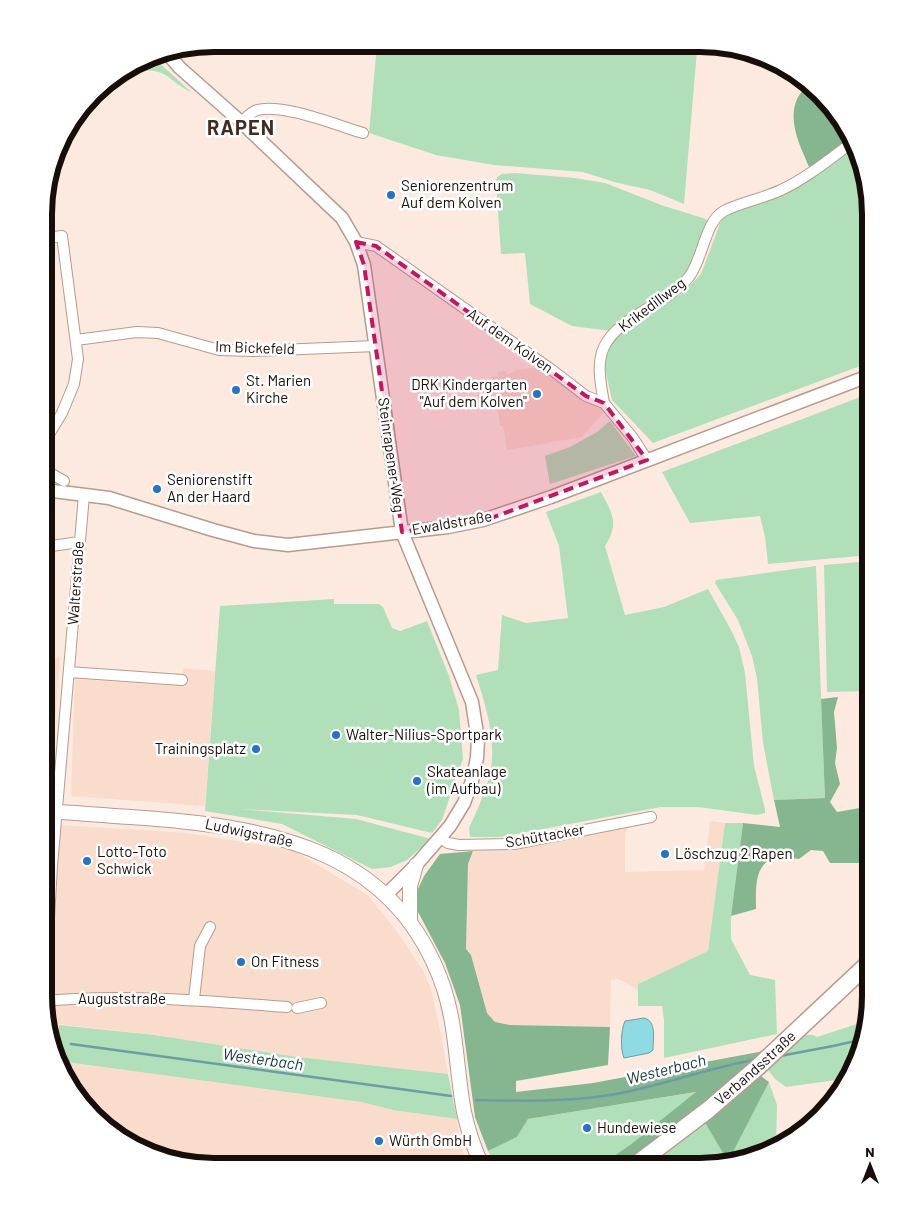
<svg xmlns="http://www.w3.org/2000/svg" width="915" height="1210" font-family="Barlow,sans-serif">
	<rect width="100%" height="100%" fill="#fceae1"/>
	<path fill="#fadccd" d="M542,367L604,412L582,437L507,450L503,426H500L492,377L498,376V372L506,371L507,375L516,370Z
		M44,657L60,658L49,798H44Z
		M183,668L215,671L205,806L71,796L75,679L180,686Z
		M710,821L725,823L708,951L638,984V990L618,979H611L610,1027L510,1025L495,1022L487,1013L471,955L466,949L468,864L473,851L514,848L605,831L635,823L628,828L625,834V872L704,870Z
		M44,824L187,833L293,850L369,896L398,933L424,972L431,989L441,1035L448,1074L298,1057L154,1035L50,1023L44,996Z
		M59,1061L361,1102L393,1110L457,1119L461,1148L470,1166L192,1165L119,1137L61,1071Z"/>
	<path fill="#b1dfb9" d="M377,44L677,45L697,50L684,204L650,190L614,182L583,172L494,165L436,155L369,133Z
		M153,57L191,92C182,88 175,82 167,76C150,65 133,73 117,80Z
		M855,145L871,214V362L653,443L612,400L604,364L614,336L684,292L701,274L721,221L731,211L775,198L816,175Z
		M515,173L575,178L605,183L664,206L706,219L708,222L685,280L611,331L572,326L530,304L525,253L501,254L496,182L497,177L502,174Z
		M871,393V555L768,564L765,537L760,516L690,523L662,472Z
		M610,421L636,456L550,484L545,456L570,447L597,432Z
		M601,492C613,514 619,524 605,546L625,615L664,607L708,589L730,628L739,647L745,673L754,766L765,809V813L757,815L698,807H661L500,837H470L469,828C477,811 485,793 490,774C497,740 486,707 476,675L498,670L502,615L526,623L568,618L559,546L546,512Z
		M871,561V691L827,692L824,565Z
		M816,566L825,798L774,800L763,743L757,678L752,656L738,620L715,583L716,580Z
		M334,599V604H379L383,607L392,628L400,631L427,621L449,676L459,710L463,759L442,820L432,833L357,815L240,809L356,819L431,839L407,860L391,867L372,869L282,824L205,811L220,606Z
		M725,823H743L731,916V939L750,975L775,980L777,1034L664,1058V1020L662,1006H638V984L708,951Z
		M866,1021L847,1077L836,1080L786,1087L775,1079L766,1067L802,1035H813L817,1037Z
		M59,1025L154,1035L298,1057L448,1074L457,1119L393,1110L361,1102L59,1061Z
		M769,1082L777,1105L776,1149L729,1160Z
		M697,1092L630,1145L599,1166H497L488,1151L517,1137L528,1119Z
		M704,1121L727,1160L701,1166H646Z"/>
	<path fill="#86b68f" d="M806,81L853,138L810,169C801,148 787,122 797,99C799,95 803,90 806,86Z
		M838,697L834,712L837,748L835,763L840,784L830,802L837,812L871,806V863H830L823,851L811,850L799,859C793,859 785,856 779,857C753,861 756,889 756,909L731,916L743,823L780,827L774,800L825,798L821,699Z
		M473,851L468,864L466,949L471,955L487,1013L495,1022L510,1025L610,1027L608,1065L516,1081V1092L593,1083L764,1051L711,1098L642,1153L624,1166H599L630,1145L696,1092L528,1119L517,1137L488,1151L475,1117L460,1005L445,963L417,910L418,889L424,876L440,854Z
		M758,1074L769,1082L729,1160H727L704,1121Z"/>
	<path fill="#90dae4" stroke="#6c9da2" d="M644,1018C657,1021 653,1039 653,1050L649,1053L624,1058C620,1048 621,1030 625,1021Z"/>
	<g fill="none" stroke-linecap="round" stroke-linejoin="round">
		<path stroke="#6c9da2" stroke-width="2.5" d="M71,1044L451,1096
			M780,1056L833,1046L860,1040
			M476,1100C521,1101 566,1102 610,1095C659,1087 706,1068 755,1060"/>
		<g stroke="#b79b8d" stroke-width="12">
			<path id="minor" d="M241,122C246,118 251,112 257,110C282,103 336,125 363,133
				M356,242L376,246L552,370L586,396L604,403L633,438L647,460
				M76,340L137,332L158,333L219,350L253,351L376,346
				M604,403C601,386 596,364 604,347C618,317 667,304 689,277C703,259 705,221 724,211C739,203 764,198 781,190C807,178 831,158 854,141
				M45,441L62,413L74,384L78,359L62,236L45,238
				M45,470L64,481
				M45,547L79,542
				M69,672L182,680
				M440,838L448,843L459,845L514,844L651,817
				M194,999L200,946L210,927
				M45,1001C126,994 206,1001 287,1007
				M297,1008L321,1003
				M49,1018L48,935L52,866L84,495"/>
		</g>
		<g stroke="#b79b8d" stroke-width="15">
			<path id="tertiary" d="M166,52L180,68L241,122L342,218L356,242L364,265L402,532L472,702L478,740L477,758L472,781L464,803L450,826L416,865L386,895
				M45,490L109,498L213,530L254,541L288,545L448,527L483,520L551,497L871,375"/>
		</g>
		<g stroke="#b79b8d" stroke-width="16">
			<path id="secondary" d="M44,811C78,813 112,816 146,818C272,828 396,850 443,986C457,1027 456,1070 464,1112C468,1131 474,1148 482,1166
				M410,922V886L416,865"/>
		</g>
		<g stroke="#b79b8d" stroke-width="19">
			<g id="primary">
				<path id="s1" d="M634,1166L708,1110L759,1066L871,961"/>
			</g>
		</g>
		<use href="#minor" stroke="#fff" stroke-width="10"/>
		<use href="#tertiary" stroke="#fff" stroke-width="12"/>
		<use href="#secondary" stroke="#fff" stroke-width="14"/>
		<use href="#primary" stroke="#fff" stroke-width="16"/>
	</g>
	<path fill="#c2185b" fill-opacity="0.2" stroke="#c2185b" stroke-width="4" stroke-dasharray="10 6" stroke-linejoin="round" d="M356,242L376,246L586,396L604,403L647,460L494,517L402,532L364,265Z"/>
	<g fill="#2673c3" stroke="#fff" stroke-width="2">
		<circle cx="391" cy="195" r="5"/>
		<circle cx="236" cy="390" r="5"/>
		<circle cx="537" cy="394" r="5"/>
		<circle cx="157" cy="489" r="5"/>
		<circle cx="336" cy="735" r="5"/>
		<circle cx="256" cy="749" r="5"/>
		<circle cx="417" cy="781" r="5"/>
		<circle cx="665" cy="854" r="5"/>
		<circle cx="87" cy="861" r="5"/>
		<circle cx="241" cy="962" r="5"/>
		<circle cx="587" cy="1128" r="5"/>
		<circle cx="379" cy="1141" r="5"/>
	</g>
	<g text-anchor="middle" stroke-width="5" stroke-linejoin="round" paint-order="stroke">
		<g font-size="15" fill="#180e09" stroke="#fff" text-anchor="start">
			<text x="401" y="191">Seniorenzentrum<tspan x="401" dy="17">Auf dem Kolven</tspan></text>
			<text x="246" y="386">St. Marien<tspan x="246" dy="17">Kirche</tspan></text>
			<text x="527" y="390" text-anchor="end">DRK Kindergarten<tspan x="527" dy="17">"Auf dem Kolven"</tspan></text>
			<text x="167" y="485">Seniorenstift<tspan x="167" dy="17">An der Haard</tspan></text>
			<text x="346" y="740">Walter-Nilius-Sportpark</text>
			<text x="246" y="754" text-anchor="end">Trainingsplatz</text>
			<text x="427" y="777">Skateanlage<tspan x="427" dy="17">(im Aufbau)</tspan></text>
			<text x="97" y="857">Lotto-Toto<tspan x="97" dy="17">Schwick</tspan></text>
			<text x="675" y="859">Löschzug 2 Rapen</text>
			<text x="251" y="967">On Fitness</text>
			<text x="597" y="1133">Hundewiese</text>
			<text x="389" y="1146">Würth GmbH</text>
		</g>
		<g font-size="15" fill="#180e09" stroke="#fff">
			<text transform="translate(652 305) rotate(-37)" y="5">Krikedillweg</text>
			<text transform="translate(510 341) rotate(35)" y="5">Auf dem Kolven</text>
			<text transform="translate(255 348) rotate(2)" y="5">Im Bickefeld</text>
			<text transform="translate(391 455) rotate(82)" y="5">Steinrapener Weg</text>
			<text transform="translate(452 523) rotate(-10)" y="5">Ewaldstraße</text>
			<text transform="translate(76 583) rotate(-86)" y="5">Walterstraße</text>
			<text transform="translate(249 833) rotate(12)" y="5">Ludwigstraße</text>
			<text transform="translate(545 836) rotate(-10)" y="5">Schüttacker</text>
			<text x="122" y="1004">Auguststraße</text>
			<text dy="5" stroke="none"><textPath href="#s1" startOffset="156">Verbandsstraße</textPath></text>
		</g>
		<g font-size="16" font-style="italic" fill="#14383d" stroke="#fff">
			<text transform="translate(263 1059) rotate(8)" y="6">Westerbach</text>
			<text transform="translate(666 1069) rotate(-14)" y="6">Westerbach</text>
		</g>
		<g font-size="20" font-weight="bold" letter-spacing="1" fill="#422b20" stroke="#fff">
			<text x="241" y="135">RAPEN</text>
		</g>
	</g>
	<path d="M0 0H915V1210H0ZM214 52H700A162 162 0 0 1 862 214V996A162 162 0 0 1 700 1158H214A162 162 0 0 1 52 996V214A162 162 0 0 1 214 52Z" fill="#fff" fill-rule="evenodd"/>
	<path fill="none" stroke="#180e09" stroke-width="6" d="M214 52H700A162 162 0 0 1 862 214V996A162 162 0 0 1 700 1158H214A162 162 0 0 1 52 996V214A162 162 0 0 1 214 52Z"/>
	<g transform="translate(870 1165)" stroke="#ffffff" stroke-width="4" paint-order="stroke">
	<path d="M0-4L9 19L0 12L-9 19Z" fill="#180e09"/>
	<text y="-8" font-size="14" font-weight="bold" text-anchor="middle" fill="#180e09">N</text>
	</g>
</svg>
